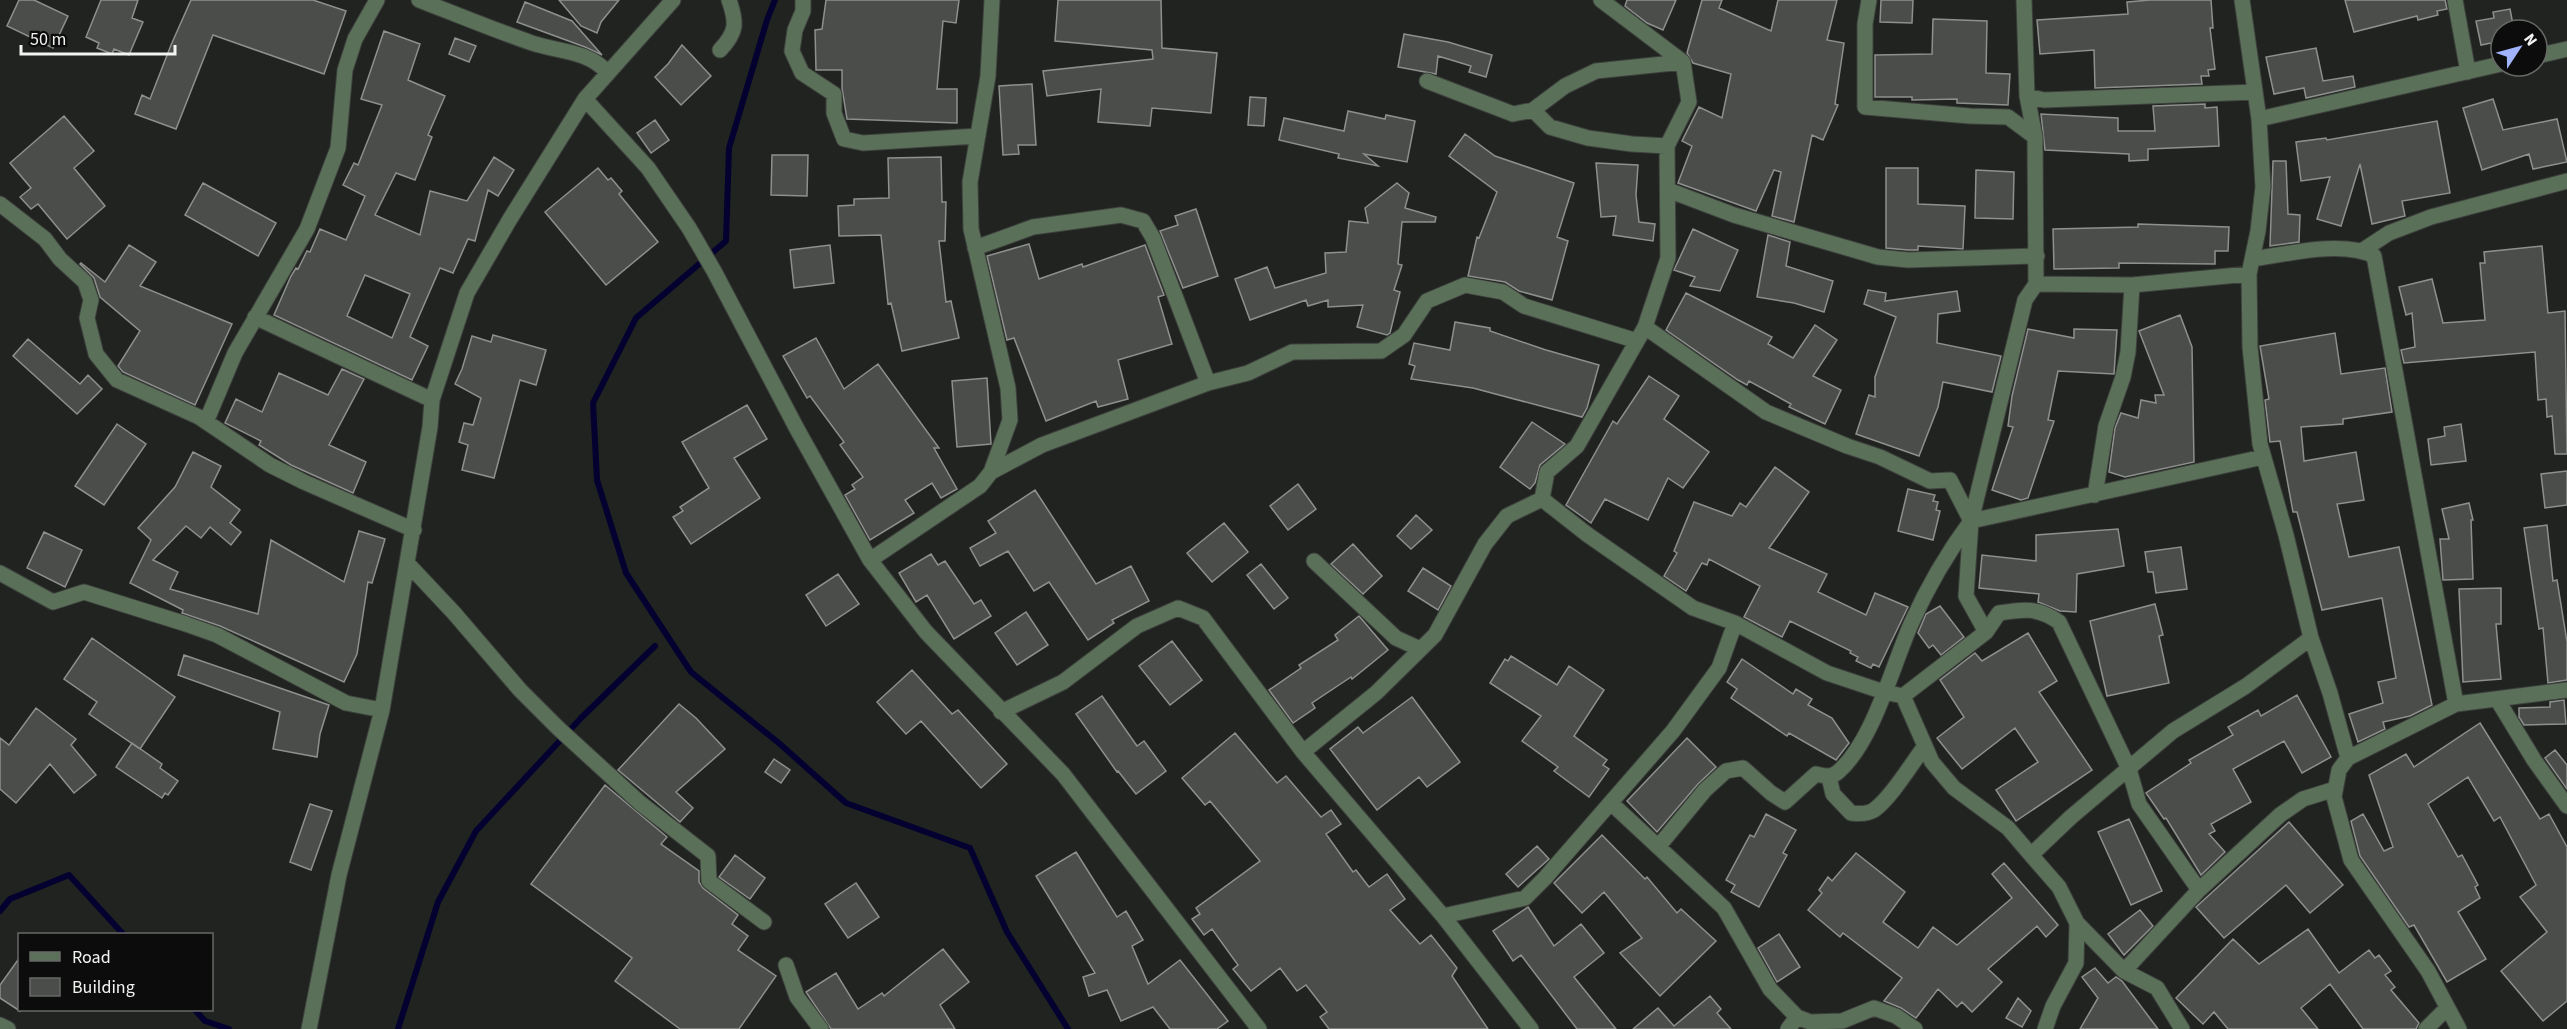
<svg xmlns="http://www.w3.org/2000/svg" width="2567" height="1029" font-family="'Source Sans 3',sans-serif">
	<rect width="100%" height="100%" fill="#202320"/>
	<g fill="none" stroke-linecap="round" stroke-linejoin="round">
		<path stroke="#04002f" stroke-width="6" d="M775,0L767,20L729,148L726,241L636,318L593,403L597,480L626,573L691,672L780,744L846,803L970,848L1007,932L1068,1029
			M0,911L10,899L69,875L123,934
			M195,1010L205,1021L229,1029
			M398,1029L438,902L476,831L581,718L655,646"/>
	</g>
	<path fill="#4b4d4a" stroke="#8d908d" stroke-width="1.5" fill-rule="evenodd" d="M19,0H34L68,16L53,48L7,26Z
		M101,0H138L132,18L143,22L129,55L114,49L112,54L97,48L99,43L86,37Z
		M191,0H313L346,11L324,74L213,35L176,129L135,114L142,95L150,99L171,45Z
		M559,0H619L601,22L597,33L581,26Z
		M826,0H959L956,23L943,21L937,89H957V123L847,119L842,88V70H816L815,30L822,29Z
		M1058,0H1161L1162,48L1217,53L1211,113L1152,108L1150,126L1098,122L1101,89L1047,96L1043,71L1153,59L1152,50L1055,41Z
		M1627,0H1676L1663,30L1647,23L1625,6Z
		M1702,0H1722L1719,8L1771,31L1778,0H1837L1827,40L1844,43L1835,104L1838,105L1823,140L1812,135L1794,222L1772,216L1781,172L1774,170L1756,211L1678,183L1692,146L1682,141L1699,107L1722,118L1731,74L1693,63L1687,53Z
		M1881,0H1913L1912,23L1880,22Z
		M2150,0H2211L2213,28H2210L2215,69L2208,70L2209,76H2201L2202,84L2095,88L2094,50L2040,54L2037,20L2128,14L2127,2Z
		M2345,0H2445L2447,9L2437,11L2438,15L2418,20L2417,16L2354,32Z
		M525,2L572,21L602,55L585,47L517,22Z
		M2510,9L2514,30H2501V41L2481,45L2476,21L2494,18L2493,12Z
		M1933,19L1987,21L1986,73L2010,74L2008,105L1957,103V99L1912,100V97H1875V55L1932,54Z
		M384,31L420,44L408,80L445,96L428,135L432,137L415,180L396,173L375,215L420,235L430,191L467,201L494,157L514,170L498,196L488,190L475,241L468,239L453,273L440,268L410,337L428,346L412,380L274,315L291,276L296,268L298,269L307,251L310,252L320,229L346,240L365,196L343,185L354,163L358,165L382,105L361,99ZM365,275L410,294L392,338L347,316Z
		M1404,34L1448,42L1492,55L1486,77L1469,72L1471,66L1438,56L1436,74L1398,67Z
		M455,38L476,46L469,62L449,54Z
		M682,45L711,76L681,105L655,77L668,64Z
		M2316,48L2323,81L2353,76L2355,87L2306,98L2304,88L2274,94L2266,57Z
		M1032,84L1036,145H1018L1019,154L1003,155L999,86Z
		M1250,97L1266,98L1264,126L1248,125Z
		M2493,99L2503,130L2557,119L2567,162L2533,169L2529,154L2482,170L2463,108Z
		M2205,104V108L2217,107L2219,146L2148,149V160L2129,161V154L2045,150L2041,114L2118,118V131H2155L2153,106Z
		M1348,111L1385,119L1386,115L1415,121L1407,162L1364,154L1378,166L1338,158L1339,154L1279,140L1284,118L1344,131Z
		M64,116L94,151L74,168L105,206L67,239L38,204L31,209L20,197L31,188L10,163Z
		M655,120L669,140L651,153L637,133Z
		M2437,121L2450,193L2402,201L2405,216L2372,224L2360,164L2341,226L2317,219L2330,177L2301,181L2296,142L2326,138L2327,140Z
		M1465,134L1495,156L1574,183L1557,237L1568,241L1552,300L1519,291L1505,282L1468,276L1477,237L1479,238L1497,192L1449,156Z
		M772,155H808L807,196L771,195Z
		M941,157L942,202H946L945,241H939L946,302L951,301L959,338L902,351L891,303L888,304L881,235L839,236L838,206L854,205V199L889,198L888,158Z
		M2273,161H2286L2288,214L2300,215L2299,242L2270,246Z
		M1596,163L1638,165L1636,195L1639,222L1655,224L1653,241L1613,235L1616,216L1601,217Z
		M598,168L608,180L611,178L622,191L619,194L658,242L606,285L545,212Z
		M1886,168H1918V204L1965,206L1963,249L1918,246V250H1908L1886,248Z
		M1976,170L2014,172L2013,219L1975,218Z
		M203,183L276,223L258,256L185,215Z
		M1397,183L1409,193L1405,208L1436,217L1435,222H1402L1398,264L1402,265L1394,290L1400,292L1390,333L1387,335L1357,327L1363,305L1328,307V300L1308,306L1306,300L1250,320L1235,279L1267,267L1275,288L1326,273L1325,253L1346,252L1349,221L1368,223L1365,208Z
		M1196,209L1218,276L1183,288L1160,231L1178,225L1175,216Z
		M2138,224L2229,227L2228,251H2215V264L2119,263V268L2054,269L2053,229L2138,227Z
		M1693,229L1738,250L1720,291L1690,286L1695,277L1674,270Z
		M1768,235L1790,242L1786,266L1833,281L1824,312L1794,303L1757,297Z
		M1029,244L1039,279L1082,264L1083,267L1145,245L1164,295L1158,297L1172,344L1118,360L1128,399L1098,407L1096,401L1046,421L1014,338L1007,340L987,256Z
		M129,245L156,262L140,286L232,324L195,405L123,372L118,366L140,331L100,297L94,278L80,264L81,263L105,282Z
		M830,245L834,283L794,288L790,250Z
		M2542,246L2548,313L2565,311L2567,454H2555L2552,416L2547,417L2546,399L2538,400L2535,352L2404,363L2401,350L2415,347L2412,313L2406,315L2399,287L2432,279L2443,323L2485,320L2480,263H2485L2484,252Z
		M1868,290L1886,293L1885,301L1957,291L1960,311L1938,314L1937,343L2001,356L1992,392L1943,382L1938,407L1919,456L1856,434L1869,395L1875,397V377L1896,317L1864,304Z
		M1686,293L1772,337L1768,344L1793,358L1815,325L1837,340L1813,376L1841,390L1825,424L1789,407L1791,404L1749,381L1747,385L1738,380L1666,330Z
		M2180,315L2192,347L2194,462L2125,477L2109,472L2115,428L2121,413L2138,418L2141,400L2156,403L2155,395H2164L2139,331Z
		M1455,322L1490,328V331L1546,350L1599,365L1587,408L1582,417L1473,388L1411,379L1415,366L1409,364L1414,343L1450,350Z
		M2028,329L2074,338V329L2117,330L2114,374L2058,371L2048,420L2054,421L2028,498L2021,500L1992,490L2013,427L2008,426L2012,396Z
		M2335,333L2341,374L2385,368L2392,412L2343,419V424L2301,427L2304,461L2356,452L2364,500L2337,504L2349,557L2399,547L2432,705L2410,716L2383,722L2385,729L2358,742L2349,714L2383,703L2378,682L2396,678L2382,598L2322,610L2297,512H2293L2280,441L2270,442L2265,400L2269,399L2260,346Z
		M493,335L546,350L536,385L520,380L494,478L462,470L468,445L459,442L464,423L473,425L481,398L455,384L462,369L472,336L491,342Z
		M816,338L844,389L878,364L939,448H934L957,489L941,498L932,483L905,500L914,513L870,540L845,495L855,489L852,485L863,477L840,445L844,442L810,396L807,398L783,356Z
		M28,339L80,384L88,375L102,389L77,414L13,356Z
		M342,369L364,379L329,445L366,462L353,493L291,465L259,445L261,441L225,423L236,399L262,412L279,373L328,395Z
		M1649,376L1679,396L1664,419L1709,452L1683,488L1668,478L1648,520L1605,499L1591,523L1566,505L1613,421L1617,424Z
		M987,378L991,444L957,447L952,381Z
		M747,405L767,439L734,458L760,498L691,544L673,517L683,511L680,507L709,488L682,442Z
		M1532,422L1565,444L1540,465L1535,483L1530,489L1500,467Z
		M117,424L146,444L104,505L75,486Z
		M2461,424L2466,461L2431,465L2428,439L2445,436L2444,427Z
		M193,452L221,466L211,487L240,510L230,523L241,532L231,545L210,527L201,538L186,526L153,560L178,572L170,589L258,614L271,540L344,582L359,531L385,539L372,583L368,582L357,654L344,682L220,626L182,613L183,610L130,583L151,540L138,528L175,487Z
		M1775,467L1809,492L1769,548L1827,574L1818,592L1866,615L1875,593L1908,607L1879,667L1873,664L1871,668L1856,661L1858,657L1850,653L1851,651L1790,621L1782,637L1744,617L1760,586L1709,559L1707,565L1702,563L1686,591L1664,576L1677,553L1674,551L1694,502L1732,516L1740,503L1746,507Z
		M2567,471V505L2545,508L2541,474Z
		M1298,484L1316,509L1288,530L1270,506Z
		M1908,489L1935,495L1933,501L1938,502L1936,510L1940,511L1933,540L1898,531Z
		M1035,490L1096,584L1131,566L1149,601L1112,620L1114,623L1088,640L1049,582L1034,591L1008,551L980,566L970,548L996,533L988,521Z
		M2469,503L2473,520H2471L2473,579L2443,580L2440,539H2449L2442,509Z
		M1416,515L1432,530L1411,549L1397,536Z
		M1224,523L1248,552L1212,582L1187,553Z
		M2547,525L2553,581L2557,580L2567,642V680L2548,683L2543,628L2539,629L2524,528Z
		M2118,529L2124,566L2077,574L2076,612L2060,611L2038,602L2039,594L1979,588L1982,555L2036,561V535Z
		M44,532L82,550L65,587L27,568Z
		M1353,544L1382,576L1363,594L1331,564Z
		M2181,547L2187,589L2156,593L2153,572H2148L2145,552Z
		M931,554L938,565L945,561L974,604L981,600L991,616L954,639L927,595L916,602L899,573Z
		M1261,564L1288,598L1274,609L1247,575Z
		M1423,568L1451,586L1438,610L1408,591Z
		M838,574L859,604L826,626L806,595Z
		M2501,588V624H2496L2501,679L2463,682L2459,589Z
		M2155,604L2163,635L2159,636L2169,683L2107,696L2090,621Z
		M1940,606L1964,637L1941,655L1933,645L1929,648L1918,633L1926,614Z
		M1026,612L1048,645L1017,665L995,633Z
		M1359,616L1388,650L1352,679L1351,677L1312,703L1315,708L1293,723L1269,690L1301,668L1299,665L1338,640L1335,635Z
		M2028,633L2057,681L2039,692L2092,770L2016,821L1996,790L2038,762L2015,728L1962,769L1937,738L1964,717L1940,680L1975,653L1982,661Z
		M92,638L175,697L140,749L89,714L97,702L64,679Z
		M1172,641L1202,680L1170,705L1139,666Z
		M184,655L329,705L320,734L317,757L273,749L280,712L178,675Z
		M1511,656L1557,685L1569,666L1604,690L1574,736L1607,760L1603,765L1609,769L1589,797L1554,771L1558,767L1522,741L1541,716L1490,683L1505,659L1508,661Z
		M1742,659L1793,694L1796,689L1812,699L1808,705L1832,718L1849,743L1836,760L1789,733L1787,736L1731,698L1737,689L1727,682Z
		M912,670L952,714L958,710L1007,764L981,788L921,721L906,734L877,702Z
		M2297,695L2331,757L2302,773L2284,741L2233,769L2251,802L2211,824L2215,831L2209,834L2225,852L2201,875L2166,818L2164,819L2146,793L2191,763L2189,760L2233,735L2228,727L2258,710L2261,716Z
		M1102,696L1137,746L1144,741L1166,771L1136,794L1118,771L1117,772L1076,714Z
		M1412,697L1460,762L1427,787L1419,777L1377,810L1330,749L1358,727L1363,733Z
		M2564,700L2566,724L2524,725L2519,717V708L2550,707V702Z
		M679,704L696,718L725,749L676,792L693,808L680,822L618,770Z
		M36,708L76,739L71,745L96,775L74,793L50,764L16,803L0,789V738L9,745Z
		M2480,723L2540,819L2549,814L2567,847V1001L2543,1021L2501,971L2547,932L2520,897L2536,885L2500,817L2494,821L2468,777L2428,804L2458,857L2462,855L2478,885L2475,887L2480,898L2458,912L2486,959L2447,982L2414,925L2409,927L2360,856L2351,821L2363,814L2384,851L2393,847L2369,775L2406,754L2414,767Z
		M1235,733L1277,783L1286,776L1321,817L1331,810L1341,824L1326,834L1353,872L1356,870L1369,887L1387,874L1405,899L1390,910L1420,944L1431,935L1457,968L1452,976L1488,1029H1329L1320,1017L1327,1012L1306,985L1297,991L1280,968L1251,991L1233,969L1238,965L1212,929L1204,935L1192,919L1200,914L1196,908L1260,861L1210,801L1205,805L1182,778Z
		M1687,738L1716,767L1698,784L1657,832L1627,801Z
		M132,743L162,764L160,768L178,781L168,795L165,793L162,798L116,767Z
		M2555,750L2567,765V789L2545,758Z
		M774,759L790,770L781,783L765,772Z
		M605,785L667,837L661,844L699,871V882L703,888L738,915L732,924L748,936L738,950L776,976L739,1029H680L615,981L632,958L531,884Z
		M310,804L332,811L311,870L290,862Z
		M1766,814L1796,830L1783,853L1787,855L1759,907L1731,892L1735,885L1726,880L1750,835L1754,837Z
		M2129,819L2162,891L2131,905L2098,832Z
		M2289,822L2343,885L2310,913L2286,885L2224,938L2196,907Z
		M1602,835L1645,879L1647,877L1677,913L1681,909L1716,941L1660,996L1620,953L1642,938L1604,892L1582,913L1554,883Z
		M1537,846L1549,859L1518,887L1506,874Z
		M1076,852L1117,917L1126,911L1143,940L1132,946L1148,984L1180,960L1228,1021L1217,1029H1170L1153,1007L1121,1021L1107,990L1089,996L1083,977L1095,973L1036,876Z
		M1856,853L1905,892L1883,922L1918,948L1933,927L1957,945L2012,898L1992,874L2004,863L2058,925L2046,937L2037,926L1988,969L2002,982L1972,1012L1962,1002L1957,1007L1938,989L1916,1018L1901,1008L1884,1001L1902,978L1843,933L1840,937L1808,910L1822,893L1819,890L1828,877L1832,881Z
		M735,855L765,878L750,899L719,877Z
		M856,883L879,917L848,938L825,904Z
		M1528,907L1554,946L1581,924L1604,953L1574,977L1616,1029H1577L1521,955L1513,961L1493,931Z
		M2140,910L2153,926L2124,955L2108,934Z
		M2308,929L2339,973L2369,950L2375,958L2379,955L2391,971L2385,975L2395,987L2391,990L2419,1023L2416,1029H2363L2330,984L2301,1008L2318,1029H2228L2214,1012L2203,1024L2176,998L2233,939L2259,964Z
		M1779,934L1800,967L1777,982L1758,948Z
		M943,949L969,982L940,1005L955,1029H831L806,992L836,973L858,1009L882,993L884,996Z
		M20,957V1011L0,998V985Z
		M2095,968L2108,983L2116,977L2122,981L2158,1029H2080L2098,998L2082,977Z
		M1710,996L1721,1009L1717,1013L1731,1029H1633L1658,1008L1674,1026Z
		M2018,998L2031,1011L2022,1027L2006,1018Z"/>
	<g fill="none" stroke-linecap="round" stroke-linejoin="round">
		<g stroke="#3d403d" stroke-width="17">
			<path id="minor" d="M419,0C456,14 494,30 532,43C558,52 587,50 607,72
				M803,0V11L795,30L792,51L802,73L834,94V113L844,139L863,143L978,136
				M1601,0L1683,62L1689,102L1667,146L1668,258L1645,327L1577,446L1547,472L1542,499L1588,535L1693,608L1735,623L1827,673L1884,692L1903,696L1932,762L1954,788L2008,828L2031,855
				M1869,0L1865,24V107L1970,116L2008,117L2035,137
				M2242,0L2259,119L2263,187L2258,231L2249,274L2250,347L2260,444L2286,535L2311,638L2330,693L2348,758L2339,770L2334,797L2351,860L2428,971L2459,1029
				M2455,0L2468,72
				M720,50C737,32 737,23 729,0
				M2537,56L2567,49
				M1427,81L1513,114L1533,110L1565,86L1596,71L1683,62
				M2027,96L2044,100L2255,92
				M585,99L648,168L689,228L714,271L797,429L870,560L926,632L1063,774L1259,1029
				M1533,110L1550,127L1588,138L1632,144L1667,146
				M2259,119L2501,64
				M1668,190L1734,215L1878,257L1908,260L2037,256
				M0,204L45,239L60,259L85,282L91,300L87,318L96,354L117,380L199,417L270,465L304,482L414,530
				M975,248L1033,227L1121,215L1143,221L1153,238L1208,383
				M2363,250L2389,233L2431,217L2567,181
				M2253,259C2287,254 2343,240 2374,256L2456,704
				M2036,284L2132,285L2249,274
				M255,317L432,400
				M1645,327L1766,412L1847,446L1880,457L1930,481L1950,480L1971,521
				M206,422L235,353L307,229L338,148L345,70L355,39L377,0
				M991,472L1042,445L1208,383L1248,373L1292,352L1381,351L1404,335L1427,301L1465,285L1503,292L1524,306L1637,341
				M2095,495L2106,426L2123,377L2128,352L2132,285
				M870,560L980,486L991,472L1010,420L1008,388L971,229L970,182L988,76L992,0
				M1314,561L1396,638L1420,649
				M408,564L454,613L520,690L558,728L640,803L708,856L709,881L764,922
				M0,573L53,602L84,592L186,624L217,635L346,703L382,710
				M1986,632L1966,596L1971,521L2025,300L2036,284L2035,137L2027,96L2024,0
				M1903,696L1986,632L1999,613C2023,609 2038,607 2059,622L2129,769L2139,804L2199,890L2124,971
				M2497,699L2534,760L2567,806
				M1001,712L1063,682L1137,626L1178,608L1203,618L1303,752L1443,916L1531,1029
				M1303,752L1376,693L1435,635L1485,544L1507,516L1542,499
				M2348,758L2456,704L2567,690
				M1829,777L1833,794L1851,813C1859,814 1868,814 1874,810C1891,798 1912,763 1925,746
				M1611,803L1724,908L1770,989L1797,1017L1810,1022L1842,1021L1874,1008L1896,1016L1915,1029
				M1658,847L1705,790L1726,771L1743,768L1771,793L1785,802L1816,774C1825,776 1831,778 1838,772C1873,742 1892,667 1911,624C1927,588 1948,552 1971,521L2263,457
				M2199,890L2280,815L2303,799L2335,789
				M1443,916L1525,898L1545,878L1673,731L1719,668L1735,623
				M2077,923L2124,971L2157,988L2182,1029
				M786,965L797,997L821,1029
				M0,1025L8,1029
				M309,1029L339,875L382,710L430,427L432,400L467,293L510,219L585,99L673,0
				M1788,1029L1797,1017
				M2045,1029L2053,1006L2076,963L2077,923L2059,887L2031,855L2071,817L2173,731L2246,686L2311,638
				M2426,1029L2447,1008"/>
		</g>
		<use href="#minor" stroke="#5a7058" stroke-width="15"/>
	</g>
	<rect x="18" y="933" width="195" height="78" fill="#0b0c0b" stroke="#676967" stroke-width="1.5"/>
	<rect x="30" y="952" width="30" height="9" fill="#5a7058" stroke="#676967" stroke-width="1.5"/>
	<text x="72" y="963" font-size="18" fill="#f2f4f2">Road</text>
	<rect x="30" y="978" width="30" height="18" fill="#4b4d4a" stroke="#676967" stroke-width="1.5"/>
	<text x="72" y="993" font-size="18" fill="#f2f4f2">Building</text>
	<g transform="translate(2519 48) rotate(54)"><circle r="28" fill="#0b0c0b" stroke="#676967" stroke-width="1.5"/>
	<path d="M0-4.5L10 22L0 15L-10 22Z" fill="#a1b3fd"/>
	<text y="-9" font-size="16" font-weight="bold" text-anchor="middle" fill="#f2f4f2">N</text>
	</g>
	<path d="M21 45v9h154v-9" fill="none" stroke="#f2f4f2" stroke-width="3"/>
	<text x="30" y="45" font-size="18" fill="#f2f4f2" stroke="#0b0c0b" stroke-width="4.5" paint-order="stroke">50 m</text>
</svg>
